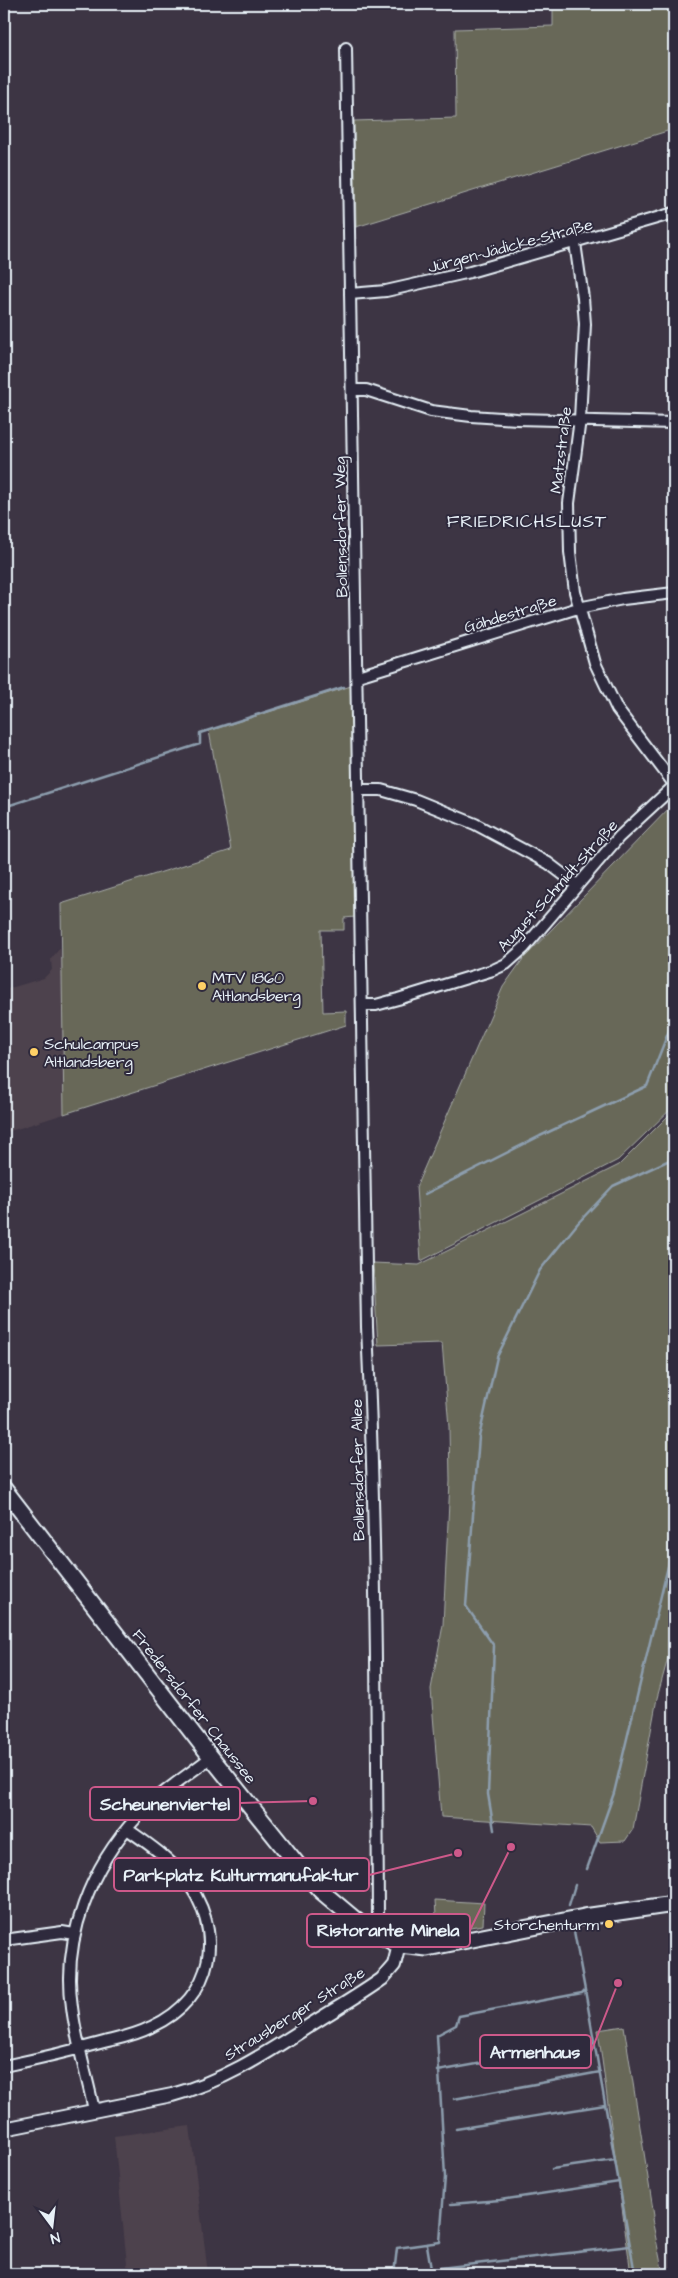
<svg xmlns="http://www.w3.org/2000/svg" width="678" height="2278" font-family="'Architects Daughter',sans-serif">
	<rect width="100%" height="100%" fill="#3d3544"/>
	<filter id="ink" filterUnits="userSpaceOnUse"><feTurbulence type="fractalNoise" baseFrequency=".02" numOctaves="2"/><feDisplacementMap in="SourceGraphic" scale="10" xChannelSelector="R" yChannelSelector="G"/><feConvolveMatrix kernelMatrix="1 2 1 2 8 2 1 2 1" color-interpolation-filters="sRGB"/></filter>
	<g filter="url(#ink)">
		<path fill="#4e424d" d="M60,948L64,983V1114L4,1133V990L44,978L52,970L51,959Z
			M190,2126L208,2274H128L114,2136Z"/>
		<path fill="#676859" stroke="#a8aca8" d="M553,4H674V129L356,227L354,121L456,118L455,29L553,26Z
			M351,686L355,917L344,918V930H321L323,1012L346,1011V1025L64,1114L61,904L231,850L209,731Z
			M674,803V1106L618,1160L421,1261L416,1187L503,987L523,959Z
			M674,1110V1636L657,1698L633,1829L625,1841L600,1842L591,1827L441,1817L431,1689L443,1625L450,1481L449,1427L442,1343L378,1345L373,1263L419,1265L619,1165Z
			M435,1900L484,1903L483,1925L437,1932Z
			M624,2026L654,2216L652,2219L663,2274H631L598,2030Z"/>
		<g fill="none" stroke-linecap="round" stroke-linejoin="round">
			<path stroke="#8d9eae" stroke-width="2.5" d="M4,807L200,744V733L344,687
				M425,1194L540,1136L647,1086L674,1018
				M494,1830L488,1794L494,1646L466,1606L479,1437L497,1357L540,1270L578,1223L613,1186L674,1158
				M587,1869L614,1793L674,1541
				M569,1905L575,1885
				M585,1990L635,2274
				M438,2071L594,2043
				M454,2099L600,2072
				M456,2129L605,2105
				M552,2169L615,2160
				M451,2204L500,2200L619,2182
				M427,2245L431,2269L630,2246
				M394,2274L397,2248L440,2242L445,2177L437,2035L456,2025L459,2016L582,1993L585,1990L574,1931"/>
			<g stroke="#e8f1f8" stroke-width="14">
				<path id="minor" d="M346,48L367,1327C376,1524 377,1721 378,1918L373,1933
					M575,243L583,298L585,324L580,419L569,503L570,552L575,592L595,663L617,709L674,784
					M350,294L386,291L470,272L674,213
					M352,390H366L431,411L471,416L517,419L674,423
					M358,676L578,608L623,599L674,593
					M358,790H381L416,800L475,824L548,863L577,885
					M363,1005H376L398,999L493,970L506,964L524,948L619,837L674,786
					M4,1940L62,1932L74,1934
					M4,2066C37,2059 71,2051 104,2042C120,2038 136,2035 151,2027C216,1997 226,1930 183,1876C168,1857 147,1843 127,1829
					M94,2110C87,2076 76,2042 72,2007C62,1938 91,1866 138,1816C159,1793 187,1776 211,1757"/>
			</g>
			<g stroke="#e8f1f8" stroke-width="16">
				<path id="tertiary" d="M4,2129L172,2095C221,2082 262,2056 304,2029C330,2012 357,1997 382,1979L394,1965L399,1945"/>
			</g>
			<g stroke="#e8f1f8" stroke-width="19">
				<path id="secondary" d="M4,1489L211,1757L301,1869L321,1891L364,1927L399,1945L427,1948L584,1917L674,1904"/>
			</g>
			<use href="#minor" stroke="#2f2a3d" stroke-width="10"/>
			<use href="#tertiary" stroke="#2f2a3d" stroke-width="12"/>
			<use href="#secondary" stroke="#2f2a3d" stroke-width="15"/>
		</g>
	</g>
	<g fill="#ffd166" stroke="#2f2a3d" stroke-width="2">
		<circle cx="202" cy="986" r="5"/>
		<circle cx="34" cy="1052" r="5"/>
		<circle cx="609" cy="1924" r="5"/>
	</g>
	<g text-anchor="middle" stroke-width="4" stroke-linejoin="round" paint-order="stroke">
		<g font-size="16" fill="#e8f1f8" stroke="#2f2a3d">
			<text transform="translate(510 245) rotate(-15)" y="6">Jürgen-Jädicke-Straße</text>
			<text transform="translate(560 450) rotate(-83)" y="6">Matzstraße</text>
			<text transform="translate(340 527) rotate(-91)" y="6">Bollensdorfer Weg</text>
			<text transform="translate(510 613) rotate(-17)" y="6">Gähdestraße</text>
			<text transform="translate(557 885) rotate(-48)" y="6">August-Schmidt-Straße</text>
			<text transform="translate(357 1470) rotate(-91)" y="6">Bollensdorfer Allee</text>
			<text transform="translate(195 1706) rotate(52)" y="6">Fredersdorfer Chaussee</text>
			<text transform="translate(294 2013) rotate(-32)" y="6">Strausberger Straße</text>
		</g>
		<g font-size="16" fill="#e8f1f8" stroke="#2f2a3d" text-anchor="start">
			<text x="212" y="983">MTV 1860<tspan x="212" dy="18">Altlandsberg</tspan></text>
			<text x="44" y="1049">Schulcampus<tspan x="44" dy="18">Altlandsberg</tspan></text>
			<text x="599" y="1930" text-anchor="end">Storchenturm</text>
		</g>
		<g font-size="18" letter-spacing="1" fill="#e8f1f8" stroke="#2f2a3d">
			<text x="527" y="527">FRIEDRICHSLUST</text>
		</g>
	</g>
	<path fill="none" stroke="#cd598a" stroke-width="2" d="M313 1801L240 1803M458 1853L369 1875M511 1847L470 1930M618 1983L591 2052"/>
	<g fill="#cd598a" stroke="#2f2a3d" stroke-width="2">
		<circle cx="313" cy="1801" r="5"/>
		<circle cx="458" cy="1853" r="5"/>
		<circle cx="511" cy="1847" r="5"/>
		<circle cx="618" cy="1983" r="5"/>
	</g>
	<g fill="#2f2a3d" stroke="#cd598a" stroke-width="2">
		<rect x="90" y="1787" width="150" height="33" rx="5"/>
		<rect x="114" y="1858" width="255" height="33" rx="5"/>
		<rect x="307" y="1914" width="163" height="33" rx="5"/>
		<rect x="480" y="2035" width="111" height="33" rx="5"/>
	</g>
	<g font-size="18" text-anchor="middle" font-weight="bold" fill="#e8f1f8">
		<text x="165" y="1810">Scheunenviertel</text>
		<text x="241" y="1881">Parkplatz Kulturmanufaktur</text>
		<text x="388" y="1936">Ristorante Minela</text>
		<text x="535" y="2058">Armenhaus</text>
	</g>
	<rect width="678" height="2278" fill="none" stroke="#2f2a3d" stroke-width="20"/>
	<rect x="10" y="10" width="658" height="2258" fill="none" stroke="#e8f1f8" stroke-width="2" filter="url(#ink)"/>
	<g transform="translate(52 2226) rotate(165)" stroke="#2f2a3d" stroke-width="4" paint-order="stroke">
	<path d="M0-4L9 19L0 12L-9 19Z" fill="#e8f1f8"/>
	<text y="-8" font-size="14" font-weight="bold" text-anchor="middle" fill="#e8f1f8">N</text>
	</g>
</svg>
